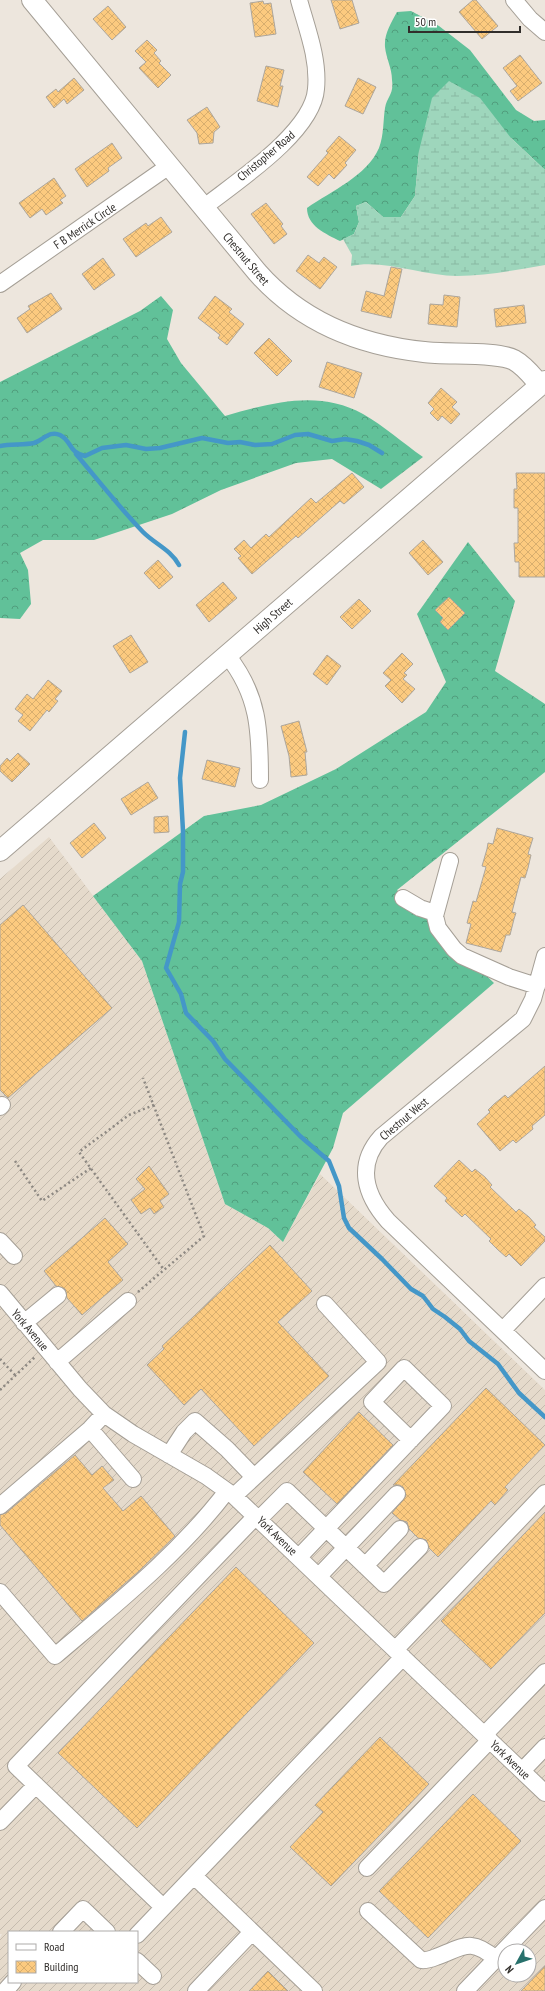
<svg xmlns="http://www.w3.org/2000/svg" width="545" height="1991" font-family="'PT Sans Narrow',sans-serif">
	<defs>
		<pattern id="industrial-furrows" width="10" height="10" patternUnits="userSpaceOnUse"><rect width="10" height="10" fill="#e5dacb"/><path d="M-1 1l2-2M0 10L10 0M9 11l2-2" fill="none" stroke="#c5bbae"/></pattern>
		<pattern id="forest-crowns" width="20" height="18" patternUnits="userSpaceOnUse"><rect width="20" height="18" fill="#61c199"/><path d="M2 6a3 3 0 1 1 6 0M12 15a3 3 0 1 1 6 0" fill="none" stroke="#519d7d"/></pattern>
		<pattern id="wetland-marsh" width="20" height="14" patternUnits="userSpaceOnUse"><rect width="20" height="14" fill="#9ed6bc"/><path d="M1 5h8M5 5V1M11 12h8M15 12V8" fill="none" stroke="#89b8a2"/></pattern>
		<pattern id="building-cross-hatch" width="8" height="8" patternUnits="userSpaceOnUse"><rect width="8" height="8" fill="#fcca7f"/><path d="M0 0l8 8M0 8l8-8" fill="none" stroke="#d8ae6e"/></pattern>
	</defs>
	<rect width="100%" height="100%" fill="#ede6dd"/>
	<path fill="url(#industrial-furrows)" fill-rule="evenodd" d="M49,837L142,961L225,1204L268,1228L283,1242L320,1174L545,1390V1991H0V1938L2,1934H0V879ZM9,1932H137V1982H9ZM505,1951H529V1975H505Z"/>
	<path fill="url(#forest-crowns)" d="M411,11L439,26L470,50L516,110L534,121L545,120V170L511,138L419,151L415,196L401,217H383L366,202L356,206L359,222L354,234L340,241C326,234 307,226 307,208C331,191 367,176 379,148C384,135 383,121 385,108C387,96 394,95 392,80C392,68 386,58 385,47C384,34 391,23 397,12Z
		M161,296L173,310L167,339L181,363L225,416C270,403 319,389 363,414C384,426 403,443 423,457L381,489L332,459L296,463L221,490L172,514L94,540H43L20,553L28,570L31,604L20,619L0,618V382L140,311Z
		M468,542L515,601L495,671L545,704V772L397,890L494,983L343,1113L333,1148L283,1242L268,1228L225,1204L142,961L93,896L204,816L261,805L336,769L426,712L446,682L417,614Z"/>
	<path fill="url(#wetland-marsh)" d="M449,81L480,98L511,138L545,170V265C516,270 487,276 457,276C423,276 384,259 351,266L352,255L343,239L354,234L359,222L356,206L366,202L383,217H401L415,196L419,151L432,98Z"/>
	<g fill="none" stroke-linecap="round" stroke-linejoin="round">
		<path stroke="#4497c8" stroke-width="4.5" d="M0,446C10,444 25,445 34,443C43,440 50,430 60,435C72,441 68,452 85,456L102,448L126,445L146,449L160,448L202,438L228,443L240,442L255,445L272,444L295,435L308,434L332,441L345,439L357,441L369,445L382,453
			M76,454C98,480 119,507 143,532C155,544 171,550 179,565
			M185,732L180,778L183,831V872L180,884L179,922L166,968L181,994L186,1013L213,1041L225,1059L300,1136L329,1161L339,1186L344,1218L349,1228L382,1259L411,1289L423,1296L433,1309L445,1317L460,1329L469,1341L498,1364L519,1393L545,1417"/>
	</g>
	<path fill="url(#building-cross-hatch)" stroke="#aca69d" d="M331,0H352L359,23L340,29Z
		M473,0H476L498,26L482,39L459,12Z
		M263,1L264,4L271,3L276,34L255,37L250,3Z
		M108,6L126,27L112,40L93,19Z
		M147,40L157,50L154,53L161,61L159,63L171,75L158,88L139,68L146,62L135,51Z
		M520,55L542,83L518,101L510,91L517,86L503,68Z
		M266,66L284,70L280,86H283L278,107L257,101Z
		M74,78L84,90L67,104L64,99L54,108L46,97L56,89L58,92Z
		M358,78L376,87L363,114L345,106Z
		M207,107L220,127L214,132L213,143L199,144L197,133L187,120Z
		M339,136L356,150L345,163L347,165L334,179L329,174L318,186L307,177L328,153L326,151Z
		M112,143L122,158L108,168L109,171L87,187L75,169Z
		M54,178L66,196L60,200L63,203L46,215L42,209L30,218L19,203Z
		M266,203L283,224L281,226L287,234L274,244L251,214Z
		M161,217L172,232L136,257L123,239L146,223L148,226Z
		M308,255L319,263L324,257L337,267L320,289L296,271Z
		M103,258L115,275L94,290L82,274Z
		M391,267L402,269L391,318L361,311L366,291L384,296Z
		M51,293L62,309L27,333L17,318L30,309L28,306Z
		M444,295L460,297L457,327L428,324L430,304L443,305Z
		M215,296L232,309L229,312L244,324L227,345L218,338L220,335L198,318Z
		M524,305L526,323L496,327L494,309Z
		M269,338L292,361L277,376L254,353Z
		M327,362L362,373L354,398L319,387Z
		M441,388L457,402L452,407L460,414L451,424L442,416L438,421L430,413L434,409L428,403Z
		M352,473L364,487L344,504L340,501L298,538L296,536L252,574L238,558L241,556L234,549L244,540L251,548L266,534L269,537L311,498L316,503Z
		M516,473H545V577H519V562H515L514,543H518V508H514V489H517Z
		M423,540L443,562L428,575L409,553Z
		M158,560L173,577L159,589L144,573Z
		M223,582L237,598L209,622L196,605Z
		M449,597L465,613L448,630L440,622L443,618L435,610Z
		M359,599L371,611L352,629L340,617Z
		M131,635L148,662L130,673L113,646Z
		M402,653L413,664L404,673L407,675L403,679L415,689L402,703L385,686L391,680L383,673Z
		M327,655L341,666L327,685L313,674Z
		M48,680L62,691L55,699L58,701L49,712L47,710L30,731L18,721L23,715L15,709L27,694L33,699Z
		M299,721L307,752H305L307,775L291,777L289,756L281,726Z
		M18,753L30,764L12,782L0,771V766L7,758L10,761Z
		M207,760L240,768L235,787L202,779Z
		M148,782L158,798L131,815L121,799Z
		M168,816L169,832L154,833V817Z
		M94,823L106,838L82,858L70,843Z
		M497,828L533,838L528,854L531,855L528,868L525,878L521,877L512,912L516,913L514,919L510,935H506L501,952L466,943L471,924L467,923L473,901L476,902L486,867L482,866L487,849L488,843L493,844Z
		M23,905L112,1008L8,1098L0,1090V925Z
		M545,1066V1115L532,1126L533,1129L516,1143L513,1140L500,1151L477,1124L490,1112L488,1110L494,1104L505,1095L508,1098Z
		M459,1160L472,1172L475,1169L485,1177L492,1185L490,1187L516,1212L519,1209L529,1217L536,1225L534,1227L545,1237V1241L521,1266L509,1254L506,1257L497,1249L489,1241L491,1239L465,1214L462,1217L445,1201L447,1198L434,1186Z
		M149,1166L169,1194L160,1201L164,1207L154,1214L150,1208L141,1214L131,1200L145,1189L136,1179Z
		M105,1218L128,1244L108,1262L123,1280L82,1315L67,1298L65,1289L56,1286L44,1271Z
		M270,1245L312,1291L278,1322L329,1376L254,1446L201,1389L184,1405L147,1365L164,1349L162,1346Z
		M486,1388L545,1445L505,1487L508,1490L495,1505L491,1501L438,1557L429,1548L426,1540L418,1538L409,1529L407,1522L400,1520L392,1513L406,1496L403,1487L399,1485H393Z
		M359,1412L393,1445L337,1504L303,1472Z
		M75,1455L92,1475L102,1466L114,1480L103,1488L123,1511L141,1496L175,1536L139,1571L82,1621L0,1525V1515L6,1513Z
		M545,1512V1613L491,1669L441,1621Z
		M236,1567L314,1643L137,1828L58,1753Z
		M380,1737L429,1784L331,1886L290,1847L323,1812L315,1805Z
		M473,1794L521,1841L428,1938L379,1891Z
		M545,1966V1991H521Z
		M268,1971L288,1991H249Z"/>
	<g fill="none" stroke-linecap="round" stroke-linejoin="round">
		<g stroke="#a59f96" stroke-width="18">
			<path id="minor" d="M514,0L530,19L545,32
				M203,208C236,182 313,132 316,89C319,59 307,29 299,0
				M0,284L169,166
				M227,655C259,695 260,731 260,780
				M450,861L435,916L438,928L454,949L462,956L509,977L537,986
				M403,898L420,908L435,913
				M545,956L533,999L523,1019L381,1137C356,1165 365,1195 388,1221L545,1371
				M0,1107L2,1105
				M0,1241L14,1256
				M0,1293L80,1389L104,1414L133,1434L206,1476L234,1496L545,1793
				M24,1323L58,1295
				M503,1330L545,1286
				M57,1362L128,1301
				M90,1429L133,1479
				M169,1455L184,1432L195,1421L227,1449L254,1477
				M234,1496L378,1362L325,1304
				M0,1506L90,1429L104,1414
				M259,1519L287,1491L384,1584L420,1547
				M299,1557L443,1406L404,1368L372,1402L411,1440
				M365,1566L400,1529
				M319,1576L397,1494
				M0,1592L55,1656C116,1604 178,1555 227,1491
				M395,1650L545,1493
				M484,1735L545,1672
				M522,1771L545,1747
				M0,1822L36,1785
				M367,1868L490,1740
				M194,1876L314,1991
				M163,1907L16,1766L256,1516
				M368,1911L421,1960C426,1961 431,1959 436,1957C464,1947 470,1937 496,1959
				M61,1932L83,1909L107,1932
				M137,1935L403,1657
				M137,1961L153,1976
				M5,1991L13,1982
				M196,1991L252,1932
				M465,1991L545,1908"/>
		</g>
		<g stroke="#a59f96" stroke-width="22">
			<path id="major" d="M32,0L257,272C301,322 358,345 424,352C446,355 497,351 514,360C525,366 532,376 540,385
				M0,851L545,381"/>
		</g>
		<path stroke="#8d8882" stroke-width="2.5" stroke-dasharray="2 3" stroke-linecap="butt" d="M154,1105L129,1115L79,1152L164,1270
			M15,1161L42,1201L91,1168
			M138,1292L204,1236L143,1078
			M0,1359L15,1375
			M0,1390L35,1357"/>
		<use href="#minor" stroke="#fff" stroke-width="16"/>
		<use href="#major" stroke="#fff" stroke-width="20"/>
	</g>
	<g text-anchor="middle" stroke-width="3.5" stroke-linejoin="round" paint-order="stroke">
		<g font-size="12" fill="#312e2b" stroke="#fff">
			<text transform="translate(266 156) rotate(-40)" y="4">Christopher Road</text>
			<text transform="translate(85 226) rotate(-34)" y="4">F B Merrick Circle</text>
			<text transform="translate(246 259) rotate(50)" y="4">Chestnut Street</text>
			<text transform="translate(273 616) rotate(-41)" y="4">High Street</text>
			<text transform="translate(404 1119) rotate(-40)" y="4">Chestnut West</text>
			<text transform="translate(30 1330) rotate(50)" y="4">York Avenue</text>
			<text transform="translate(277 1536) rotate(44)" y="4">York Avenue</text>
			<text transform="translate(510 1760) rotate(44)" y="4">York Avenue</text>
		</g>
	</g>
	<rect x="8" y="1931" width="130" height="52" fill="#ffffff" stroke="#adabaa"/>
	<rect x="16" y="1944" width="20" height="6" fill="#ffffff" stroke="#adabaa"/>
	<text x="44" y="1951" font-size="12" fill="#312e2b">Road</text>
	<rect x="16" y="1961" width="20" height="12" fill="url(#building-cross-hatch)" stroke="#adabaa"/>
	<text x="44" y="1971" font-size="12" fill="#312e2b">Building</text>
	<g transform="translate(517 1963) rotate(230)"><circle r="19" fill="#ffffff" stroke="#adabaa"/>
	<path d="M0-3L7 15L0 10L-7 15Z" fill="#28716c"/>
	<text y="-6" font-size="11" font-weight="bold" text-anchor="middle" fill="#312e2b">N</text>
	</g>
	<path d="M409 26v6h111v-6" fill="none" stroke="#312e2b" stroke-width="2"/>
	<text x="415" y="26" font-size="12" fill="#312e2b" stroke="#ffffff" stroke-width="3" paint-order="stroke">50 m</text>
</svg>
